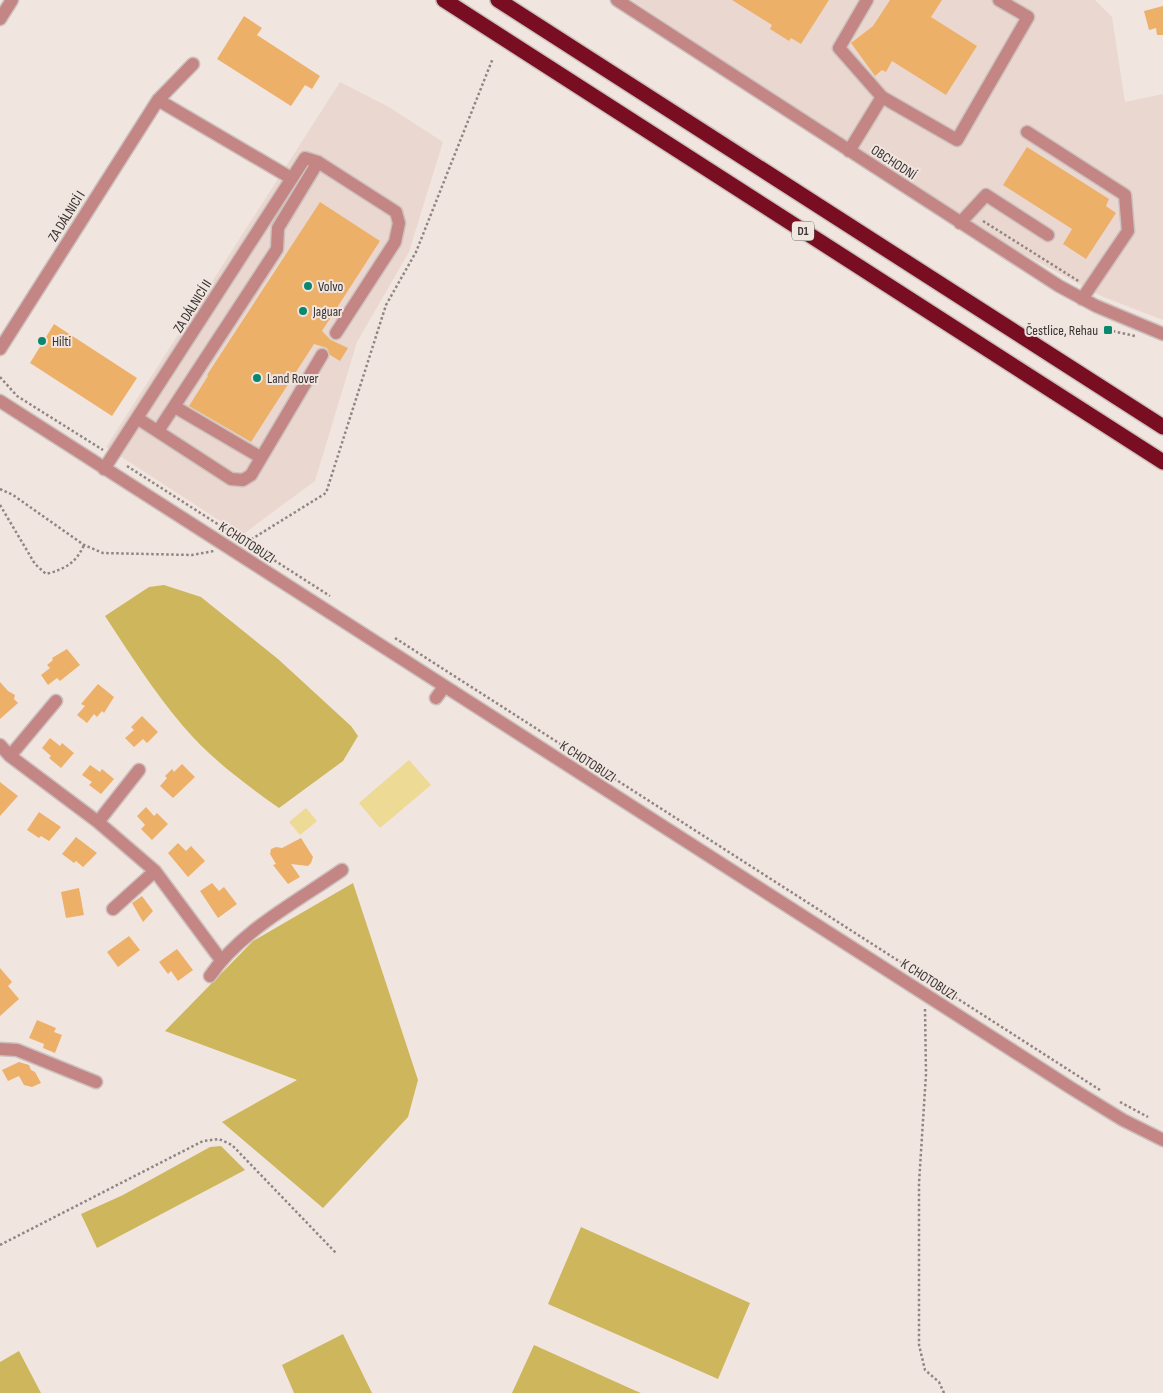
<svg xmlns="http://www.w3.org/2000/svg" width="1163" height="1393" font-family="'Sofia Sans Condensed',sans-serif">
	<rect width="100%" height="100%" fill="#f1e5e0"/>
	<path fill="#ead8d0" d="M632,0H1095L1112,17L1125,102L1163,94V320L1101,296L972,226Z
		M340,82L389,107L443,142L409,252L357,342L315,481L242,535L106,447Z"/>
	<path fill="#edda94" d="M409,760L431,785L380,828L359,803Z
		M306,808L317,821L300,835L289,822Z"/>
	<path fill="#ceb65c" d="M164,585L201,597L278,659L351,726L358,736L343,761L279,808C245,784 210,758 183,726C154,692 130,654 105,616L149,587Z
		M353,883L418,1080L408,1117L323,1208L222,1122L297,1080L165,1031L253,941Z
		M221,1146L245,1170L97,1248L81,1214L123,1195L210,1147Z
		M581,1227L750,1303L718,1379L548,1304Z
		M343,1334L372,1393H294L282,1365Z
		M534,1345L636,1391L641,1393H512Z
		M19,1351L41,1393H0V1362Z"/>
	<path fill="#edb069" d="M732,0H829L801,44L791,38L789,41L770,29L772,25Z
		M890,0H942L931,17L977,46L946,95L892,61L886,72L882,70L875,76L851,43L873,26Z
		M1163,6V35H1157L1156,28L1149,30L1144,11Z
		M244,16L262,28L257,35L320,76L312,89L305,85L291,106L217,59Z
		M1027,147L1109,199L1106,206L1116,213L1086,259L1063,244L1072,229L1003,185Z
		M320,202L380,241L322,331L331,340L348,348L340,361L330,355L327,348L314,344L251,442L189,406L208,376L207,375Z
		M54,324L137,378L112,416L30,363Z
		M67,649L80,665L60,681L57,678L48,685L41,675L50,668L47,665L53,660L52,658Z
		M0,682L8,691L15,695L14,699L18,703L0,719Z
		M98,684L114,697L104,713L102,711L97,717L94,714L87,723L77,715L85,706L81,704Z
		M142,716L158,732L147,743L143,739L134,747L125,738L134,730L131,727Z
		M50,738L60,746L62,743L74,753L61,768L49,758L51,756L42,748Z
		M182,764L195,777L173,798L160,786L167,778L165,776L172,769L174,772Z
		M90,765L100,772L102,769L114,779L101,794L89,785L92,782L82,775Z
		M0,782L18,796L0,816Z
		M146,807L154,816L157,813L168,824L152,840L141,829L145,825L137,816Z
		M39,812L61,827L49,841L41,836L39,838L27,830Z
		M76,837L97,853L83,867L76,861L74,863L62,854Z
		M301,838L313,857L311,863L308,866L291,864L300,877L288,884L273,865L276,864L270,854L271,849L276,847L282,848Z
		M178,843L186,851L191,846L205,861L188,877L168,853Z
		M212,883L219,891L224,887L237,904L218,918L200,891Z
		M79,888L84,915L66,918L61,892Z
		M142,896L153,911L143,922L132,903Z
		M129,936L140,950L118,967L107,952Z
		M177,949L193,970L178,981L171,971L168,974L159,962Z
		M0,968L12,982L8,986L19,999L0,1016Z
		M37,1020L56,1028L54,1032L62,1035L55,1053L43,1048L44,1044L29,1038Z
		M19,1062L29,1065L31,1070L35,1072L41,1083L32,1087L24,1085L19,1076L8,1081L2,1070Z"/>
	<g fill="none" stroke-linecap="round" stroke-linejoin="round">
		<g stroke="#ccc1bd" stroke-width="15">
			<path id="minor" d="M617,0L1059,286L1096,306L1163,334
				M867,0L839,48L882,97L957,140L1028,17L999,0
				M0,19L12,0
				M158,100L291,178
				M1027,132L1125,195L1128,231L1082,299
				M849,151L882,97
				M960,223L986,195L1048,235
				M0,349L158,100L193,64
				M0,401L1071,1088L1123,1120L1163,1140
				M175,407L260,457
				M137,418L231,479L243,480L251,475L322,355
				M158,431L277,249L278,228L318,162
				M104,469L305,158L318,162L396,212L399,223L395,242L336,333
				M436,698L444,687
				M0,745L10,756L98,822L155,871L221,960
				M10,756L56,701
				M98,822L139,770
				M113,909L155,871
				M210,976C240,931 298,901 342,870
				M0,1049L17,1050L96,1082"/>
		</g>
		<g stroke="#ccc1bd" stroke-width="18">
			<path id="highway" d="M444,0L1163,462
				M498,0L1163,427"/>
		</g>
		<path stroke="#8f8683" stroke-width="2.5" stroke-dasharray="2.5 2.5" stroke-linecap="butt" d="M983,221L1080,282
			M1108,330L1135,336
			M0,377L17,396L103,450
			M127,466L330,596
			M0,489L13,495L84,545L103,553L192,555L214,551
			M0,505L35,564L46,574C65,569 76,563 84,545
			M247,542L326,493L386,305L416,252L493,58
			M395,638L1100,1090
			M925,1009L926,1074L919,1183V1345L925,1370L939,1382L944,1393
			M1120,1102L1148,1117
			M0,1245L203,1141L219,1139L232,1145L336,1253"/>
		<use href="#minor" stroke="#c48585" stroke-width="12"/>
		<use href="#highway" stroke="#790d21" stroke-width="15"/>
	</g>
	<g fill="#08886c" stroke="#f1e5e0" stroke-width="2">
		<circle cx="308" cy="286" r="5"/>
		<circle cx="303" cy="311" r="5"/>
		<rect x="1103" y="325" width="10" height="10" rx="2.5"/>
		<circle cx="42" cy="341" r="5"/>
		<circle cx="257" cy="378" r="5"/>
	</g>
	<g text-anchor="middle" stroke-width="4" stroke-linejoin="round" paint-order="stroke">
		<rect fill="#f1e5e0" stroke="#706866" stroke-width="1" x="792" y="221.5" width="22" height="19" rx="4"/>
		<g font-size="12" font-weight="bold" fill="#383332">
			<text x="803" y="235">D1</text>
		</g>
		<g font-size="14" fill="#383332" stroke="#f1e5e0">
			<text transform="translate(894 162) rotate(33)" y="5">OBCHODNÍ</text>
			<text transform="translate(66 216) rotate(-58)" y="5">ZA DÁLNICÍ I</text>
			<text transform="translate(192 306) rotate(-58)" y="5">ZA DÁLNICÍ II</text>
			<text transform="translate(247 542) rotate(33)" y="5">K CHOTOBUZI</text>
			<text transform="translate(588 761) rotate(33)" y="5">K CHOTOBUZI</text>
			<text transform="translate(929 979) rotate(33)" y="5">K CHOTOBUZI</text>
		</g>
		<g font-size="14" fill="#383332" stroke="#f1e5e0" text-anchor="start">
			<text x="318" y="291">Volvo</text>
			<text x="313" y="316">Jaguar</text>
			<text x="1098" y="335" text-anchor="end">Čestlice, Rehau</text>
			<text x="52" y="346">Hilti</text>
			<text x="267" y="383">Land Rover</text>
		</g>
	</g>
</svg>
